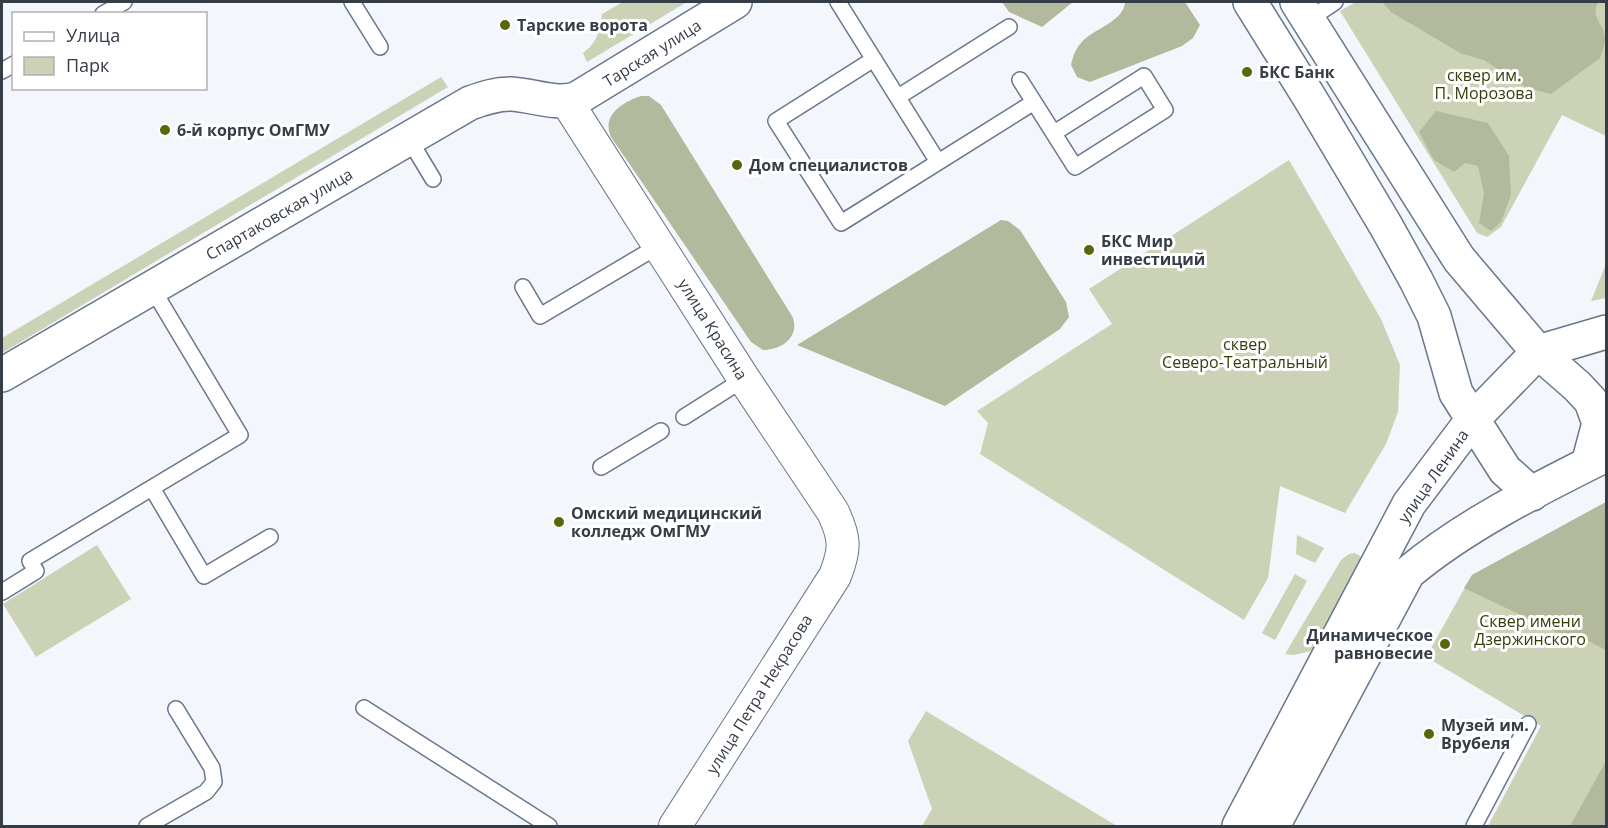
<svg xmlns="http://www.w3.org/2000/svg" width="1608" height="828" font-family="'Open Sans',sans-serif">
	<rect width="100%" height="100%" fill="#f3f7fc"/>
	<path fill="#cbd2b5" d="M623,2H687L587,62L583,53C597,43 600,31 602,14Z
		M1356,2H1606V136L1562,115L1501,227L1487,237L1477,233L1340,11Z
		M441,77L448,87L2,353V338Z
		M1289,160L1381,319L1400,365L1398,412L1386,444L1345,513L1280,486L1268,578L1244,620L980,454L988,423L977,411L1112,324L1089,289Z
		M1606,264V298L1591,301Z
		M1606,502V826H1488L1541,726L1426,657L1472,575Z
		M1297,535L1324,548L1315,563L1296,554Z
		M97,545L131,599L36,657L3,604Z
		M1355,553L1360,556L1362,562L1357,566L1315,650L1294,655L1285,654L1341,560L1349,554Z
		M1295,574L1307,581L1275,640L1262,633Z
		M926,711L1117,826H922L932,809L908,741Z"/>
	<path fill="#b3b99c" d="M1002,2H1073L1042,27L1009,12Z
		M1125,2H1185L1200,25L1193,38L1182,46L1090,82L1077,77L1071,65C1073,56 1075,50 1081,43C1092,29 1124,22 1125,2Z
		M1385,2H1599C1588,15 1605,25 1605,38C1605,44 1602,52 1600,58L1551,94L1527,88L1484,60L1460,53L1391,12L1383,3Z
		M641,96H649L661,105L792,316C801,336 782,350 763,350L751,342L611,137C601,115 623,102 641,96Z
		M1436,111L1488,123L1509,156L1511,195L1501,222L1491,231L1479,223L1484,194L1478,166L1465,163L1454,172L1434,160L1419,132Z
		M1001,220L1008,221L1020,230L1066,302L1069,317L1060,329L945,406L797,345Z
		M1606,502V650L1572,633L1569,638L1464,588L1472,575Z
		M1606,761V826H1570Z"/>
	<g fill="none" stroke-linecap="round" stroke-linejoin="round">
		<g stroke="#67788e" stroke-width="18">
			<path id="lane" d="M352,2L380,47
				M838,2L938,162
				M103,14L124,2
				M1308,20L1335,2
				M874,59L776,121L841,223L1034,102
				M2,71L14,64
				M1020,80L1075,167L1165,110L1144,76L1054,133
				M898,97L1009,27
				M409,139L433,179
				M523,287L540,316L660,245
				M684,417L744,379
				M601,467L661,431
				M152,488L204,576L270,537
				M2,592L36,571L30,561L240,435L152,288
				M364,708L549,826
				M147,826L206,792L214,782L212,768L176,709
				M1474,826L1528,724"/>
		</g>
		<g stroke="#67788e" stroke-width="34">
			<path id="street" d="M567,102L744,379L833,512C845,538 846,548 835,576L675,826"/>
		</g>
		<g stroke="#67788e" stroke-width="36">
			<path id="secondary" d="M2,375L470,103C484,98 496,94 511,94C533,95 554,105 576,99L735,2"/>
		</g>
		<g stroke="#67788e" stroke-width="36">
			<path id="primary" d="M1250,2L1311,100L1386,226L1416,280L1434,316L1456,393L1505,470L1532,494
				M1297,2L1459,259L1538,352L1577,386L1591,401L1599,423L1588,464
				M1239,826L1409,504L1473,419L1538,352L1606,332
				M1273,826L1408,573C1465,525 1540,488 1606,455"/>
		</g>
		<use href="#lane" stroke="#fff" stroke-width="15"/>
		<use href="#street" stroke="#fff" stroke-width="32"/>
		<use href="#secondary" stroke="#fff" stroke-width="33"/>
		<use href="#primary" stroke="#fff" stroke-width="33"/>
	</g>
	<g fill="#5a660a" stroke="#fff" stroke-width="2">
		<circle cx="505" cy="25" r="6"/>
		<circle cx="1247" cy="72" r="6"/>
		<circle cx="165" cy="130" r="6"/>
		<circle cx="737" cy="165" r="6"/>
		<circle cx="1089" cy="250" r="6"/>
		<circle cx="559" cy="522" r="6"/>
		<circle cx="1445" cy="644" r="6"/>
		<circle cx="1429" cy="734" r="6"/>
	</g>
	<g text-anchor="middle" stroke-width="6" stroke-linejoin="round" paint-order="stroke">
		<g font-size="16" font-weight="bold" fill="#353d47" stroke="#fff" text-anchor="start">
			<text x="517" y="31">Тарские ворота</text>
			<text x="1259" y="78">БКС Банк</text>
			<text x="177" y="136">6-й корпус ОмГМУ</text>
			<text x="749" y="171">Дом специалистов</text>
			<text x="1101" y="247">БКС Мир<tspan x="1101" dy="18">инвестиций</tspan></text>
			<text x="571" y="519">Омский медицинский<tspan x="571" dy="18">колледж ОмГМУ</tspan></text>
			<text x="1433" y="641" text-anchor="end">Динамическое<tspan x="1433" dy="18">равновесие</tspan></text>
			<text x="1441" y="731">Музей им.<tspan x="1441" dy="18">Врубеля</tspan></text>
		</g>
		<g font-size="16" fill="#353d47" stroke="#fff">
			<text transform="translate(652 53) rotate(-32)" y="6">Тарская улица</text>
			<text transform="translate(279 214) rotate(-30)" y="6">Спартаковская улица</text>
			<text transform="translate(713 329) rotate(58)" y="6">улица Красина</text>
			<text transform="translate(1433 476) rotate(-55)" y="6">улица Ленина</text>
			<text transform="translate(759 694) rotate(-58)" y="6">улица Петра Некрасова</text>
		</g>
		<g font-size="16" fill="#363e0b" stroke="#fff">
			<text x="1484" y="81">сквер им.<tspan x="1484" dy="18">П. Морозова</tspan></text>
			<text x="1245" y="350">сквер<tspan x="1245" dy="18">Северо-Театральный</tspan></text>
			<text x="1530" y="627">Сквер имени<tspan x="1530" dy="18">Дзержинского</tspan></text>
		</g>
	</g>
	<rect width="1608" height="828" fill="none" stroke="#353d47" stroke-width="6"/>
	<rect x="12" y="12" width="195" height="78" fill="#ffffff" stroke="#aeb1b5" stroke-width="1.5"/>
	<rect x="24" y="32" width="30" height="9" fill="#ffffff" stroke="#aeb1b5" stroke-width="1.5"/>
	<text x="66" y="42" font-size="18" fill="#353d47">Улица</text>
	<rect x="24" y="57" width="30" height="18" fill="#cbd2b5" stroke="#aeb1b5" stroke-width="1.5"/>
	<text x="66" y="72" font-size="18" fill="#353d47">Парк</text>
</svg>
